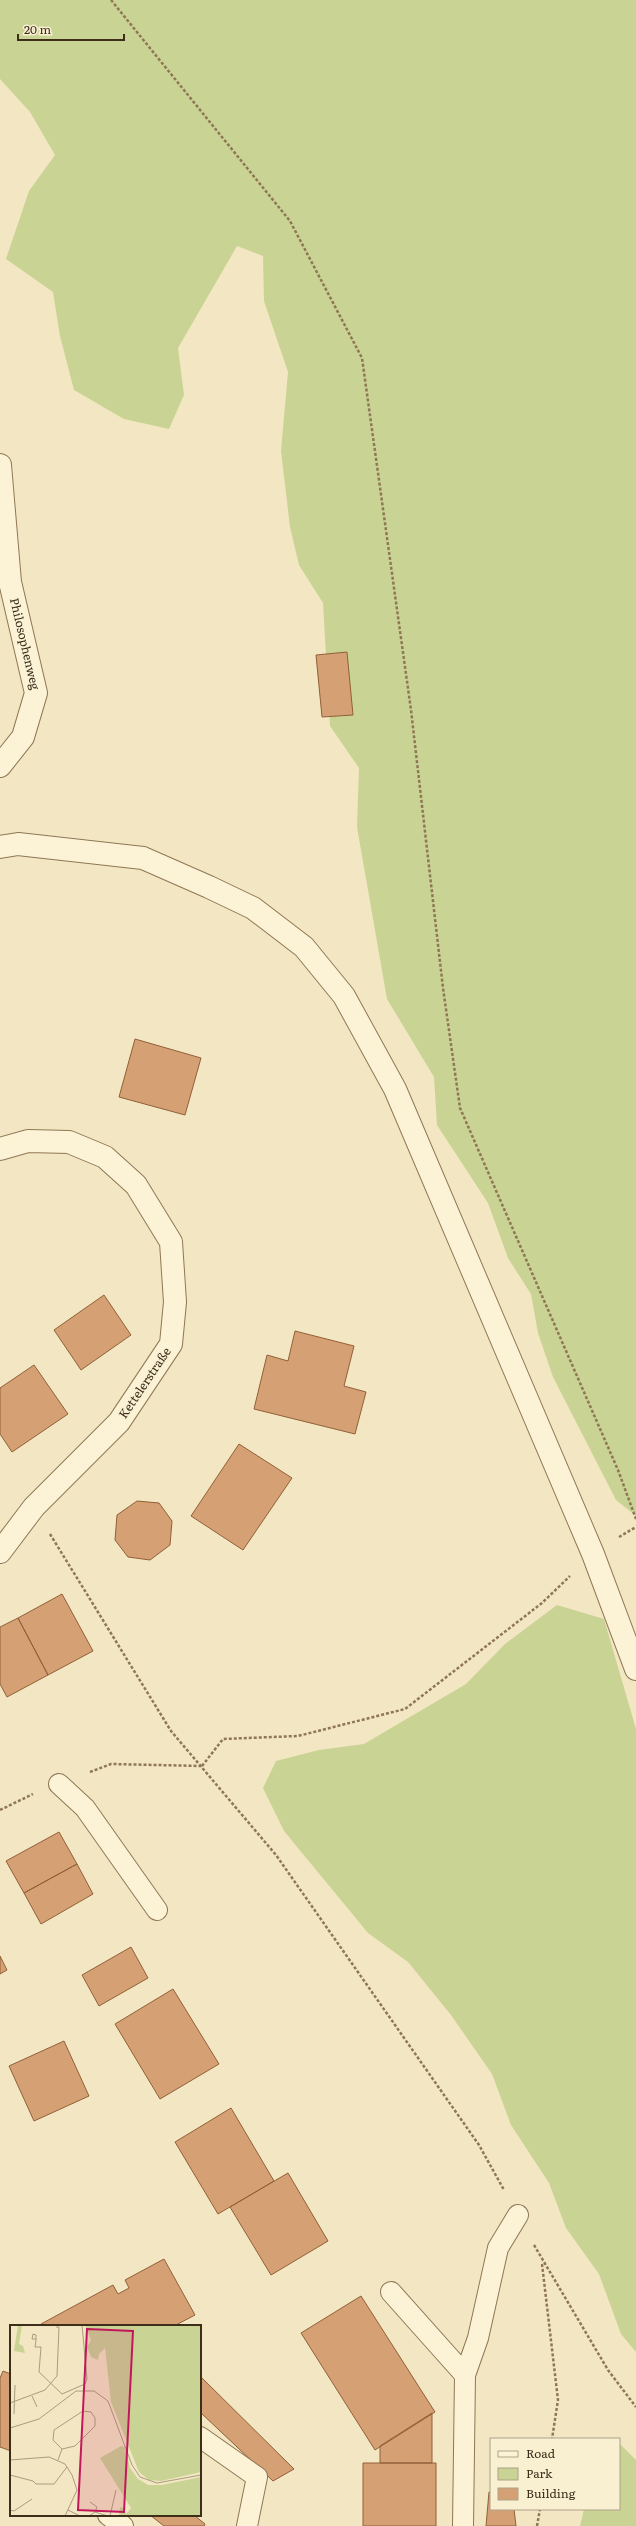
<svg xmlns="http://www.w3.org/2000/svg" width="636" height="2526" font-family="Literata,serif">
	<rect width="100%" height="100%" fill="#f3e6c2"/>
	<path fill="#c9d394" d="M0,0H636V1516L616,1500L553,1377L538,1333L531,1294L508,1258L488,1203L437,1125L434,1077L387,999L357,827L359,768L330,726L323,603L299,565L290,527L281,451L288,372L264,301L263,256L237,246L178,348L184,395L169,429L124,419L74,390L60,336L53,292L6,259L29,191L55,155L30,112L0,79Z
		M557,1605L604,1619L636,1729V2352L621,2334L599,2274L566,2228L549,2183L511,2125L492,2074L451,2015L408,1962L368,1933L284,1831L263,1788L276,1761L319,1750L364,1744L466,1684L505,1644Z
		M619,2443L636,2460V2526H580L584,2509H619Z"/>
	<path fill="#d5a073" stroke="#916039" d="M347,652L353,715L322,717L316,655Z
		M135,1039L201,1058L185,1115L119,1097Z
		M104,1295L131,1335L81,1370L54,1330Z
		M295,1331L354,1346L344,1386L366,1392L355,1434L254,1409L267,1355L288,1361Z
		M34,1365L68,1414L12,1452L0,1434V1388Z
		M239,1444L292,1478L243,1550L191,1516Z
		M137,1501L159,1503L172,1521L170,1545L150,1560L128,1557L115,1540L117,1515Z
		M62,1594L93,1651L48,1675L18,1618Z
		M18,1618L48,1675L7,1697L0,1684V1627Z
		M59,1832L77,1864L24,1893L6,1861Z
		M77,1864L93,1894L41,1924L24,1893Z
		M131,1947L148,1978L99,2006L82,1975Z
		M0,1956L7,1970L0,1974Z
		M173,1989L219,2064L160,2099L115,2024Z
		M64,2041L89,2096L34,2121L9,2066Z
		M231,2108L274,2181L218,2214L175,2142Z
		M288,2173L328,2241L271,2275L230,2207Z
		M164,2259L195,2315L174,2326H42L41,2324L113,2285L118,2294L129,2288L125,2280Z
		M361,2296L435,2412L375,2450L301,2333Z
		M3,2371L11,2374V2451L0,2447V2378Z
		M200,2376L294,2469L273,2481L200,2412Z
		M432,2413V2463H380V2446Z
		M363,2463H436V2526H363Z
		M489,2492H491V2509H514L516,2526H486Z
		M150,2515H194L205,2524L204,2526H164Z"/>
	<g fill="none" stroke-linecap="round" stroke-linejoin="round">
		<g stroke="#8f7756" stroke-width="22">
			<path id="service" d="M59,1784L85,1808L157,1910
				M391,2292L465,2375
				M200,2437L257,2477L247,2526
				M108,2515L123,2526
				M463,2526L465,2375L478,2338L498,2248L518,2215"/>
		</g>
		<g stroke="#8f7756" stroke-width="24">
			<g id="minor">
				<path id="s1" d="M0,465L10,582L36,693L23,737L0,766"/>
				<path d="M0,1149L28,1141L69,1142L105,1157L136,1185L171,1242L175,1302L171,1344L119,1422L34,1507L0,1552"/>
			</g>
		</g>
		<g stroke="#8f7756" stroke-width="24">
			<path id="tertiary" d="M0,847L18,844L143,858L209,887L253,908L304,947L344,996L395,1089L593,1554L636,1669"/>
		</g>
		<path stroke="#8f7756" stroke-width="2.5" stroke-dasharray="3 2" stroke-linecap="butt" d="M111,0L290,221L362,358L411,710L443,988L460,1108L618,1470L636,1519
			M50,1534L171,1731L276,1855L479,2145L504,2190
			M619,1537L636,1527
			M202,1766L223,1739L298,1736L405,1709L542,1603L570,1576
			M90,1772L111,1764L202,1766
			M0,1810L33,1794
			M534,2245L608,2370L636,2407
			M542,2264L558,2400L552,2439
			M537,2526L540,2509"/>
		<use href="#service" stroke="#fcf3d6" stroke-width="20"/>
		<use href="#minor" stroke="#fcf3d6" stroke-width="22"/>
		<use href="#tertiary" stroke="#fcf3d6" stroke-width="22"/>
	</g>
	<g text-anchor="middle" stroke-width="3" stroke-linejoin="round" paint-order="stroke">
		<g font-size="12" fill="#3d2e1c" stroke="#f9f0d2">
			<text dy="4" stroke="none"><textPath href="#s1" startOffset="181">Philosophenweg</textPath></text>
			<text transform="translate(145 1383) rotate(-56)" y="4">Kettelerstraße</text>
		</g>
	</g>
	<g transform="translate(10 2325)">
		<rect width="191" height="191" fill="#f3e6c2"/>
		<path d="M8,0H12L9,19L13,21L15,28L4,26ZM75,0H191V147L151,156L139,155L129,147L101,77L95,23L89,29L88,35L81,32L77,22L81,15ZM111,121L115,122L120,143L128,154L138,160H152L191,152V191H109L110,182L114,183L116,189L121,183L90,133Z" fill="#c9d394"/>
		<path fill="none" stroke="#aa9c80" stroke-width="1" d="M26,14H22L23,9L26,10V15L25,22H31L29,47L52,69L75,59L77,54L72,0M22,71L27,82M0,78L35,65L47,51L49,2H46M4,89L5,60M0,103L29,94L66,66H84L98,76L122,140L130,152L147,158L191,150M0,135L39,132L55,139L62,150L67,165L55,191M48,135L52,124L65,121L85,101V93L81,87L73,86L44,105L43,115L52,124M0,150L23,156L26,159H44L57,142M80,177L87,182L85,187M0,185L4,186L22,174M58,185L70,191M79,191L85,187L98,191M100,191L106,165"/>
		<path fill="#c2185b" fill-opacity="0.15" stroke="#c2185b" stroke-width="2" d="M77,4L123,6L114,187L68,185Z"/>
		<rect width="191" height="191" fill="none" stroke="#3d2e1c" stroke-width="2"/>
	</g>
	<rect x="490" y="2438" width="130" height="72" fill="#f9f0d2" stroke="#aea289"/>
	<rect x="498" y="2451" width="20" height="6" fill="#fcf3d6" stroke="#aea289"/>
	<text x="526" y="2458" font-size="12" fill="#3d2e1c">Road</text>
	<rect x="498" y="2468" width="20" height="12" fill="#c9d394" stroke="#aea289"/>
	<text x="526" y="2478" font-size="12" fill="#3d2e1c">Park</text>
	<rect x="498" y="2488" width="20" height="12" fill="#d5a073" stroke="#aea289"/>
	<text x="526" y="2498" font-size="12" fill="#3d2e1c">Building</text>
	<path d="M18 34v6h106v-6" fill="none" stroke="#3d2e1c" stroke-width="2"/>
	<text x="24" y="34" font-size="12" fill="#3d2e1c" stroke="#f9f0d2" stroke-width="3" paint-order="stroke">20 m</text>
</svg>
